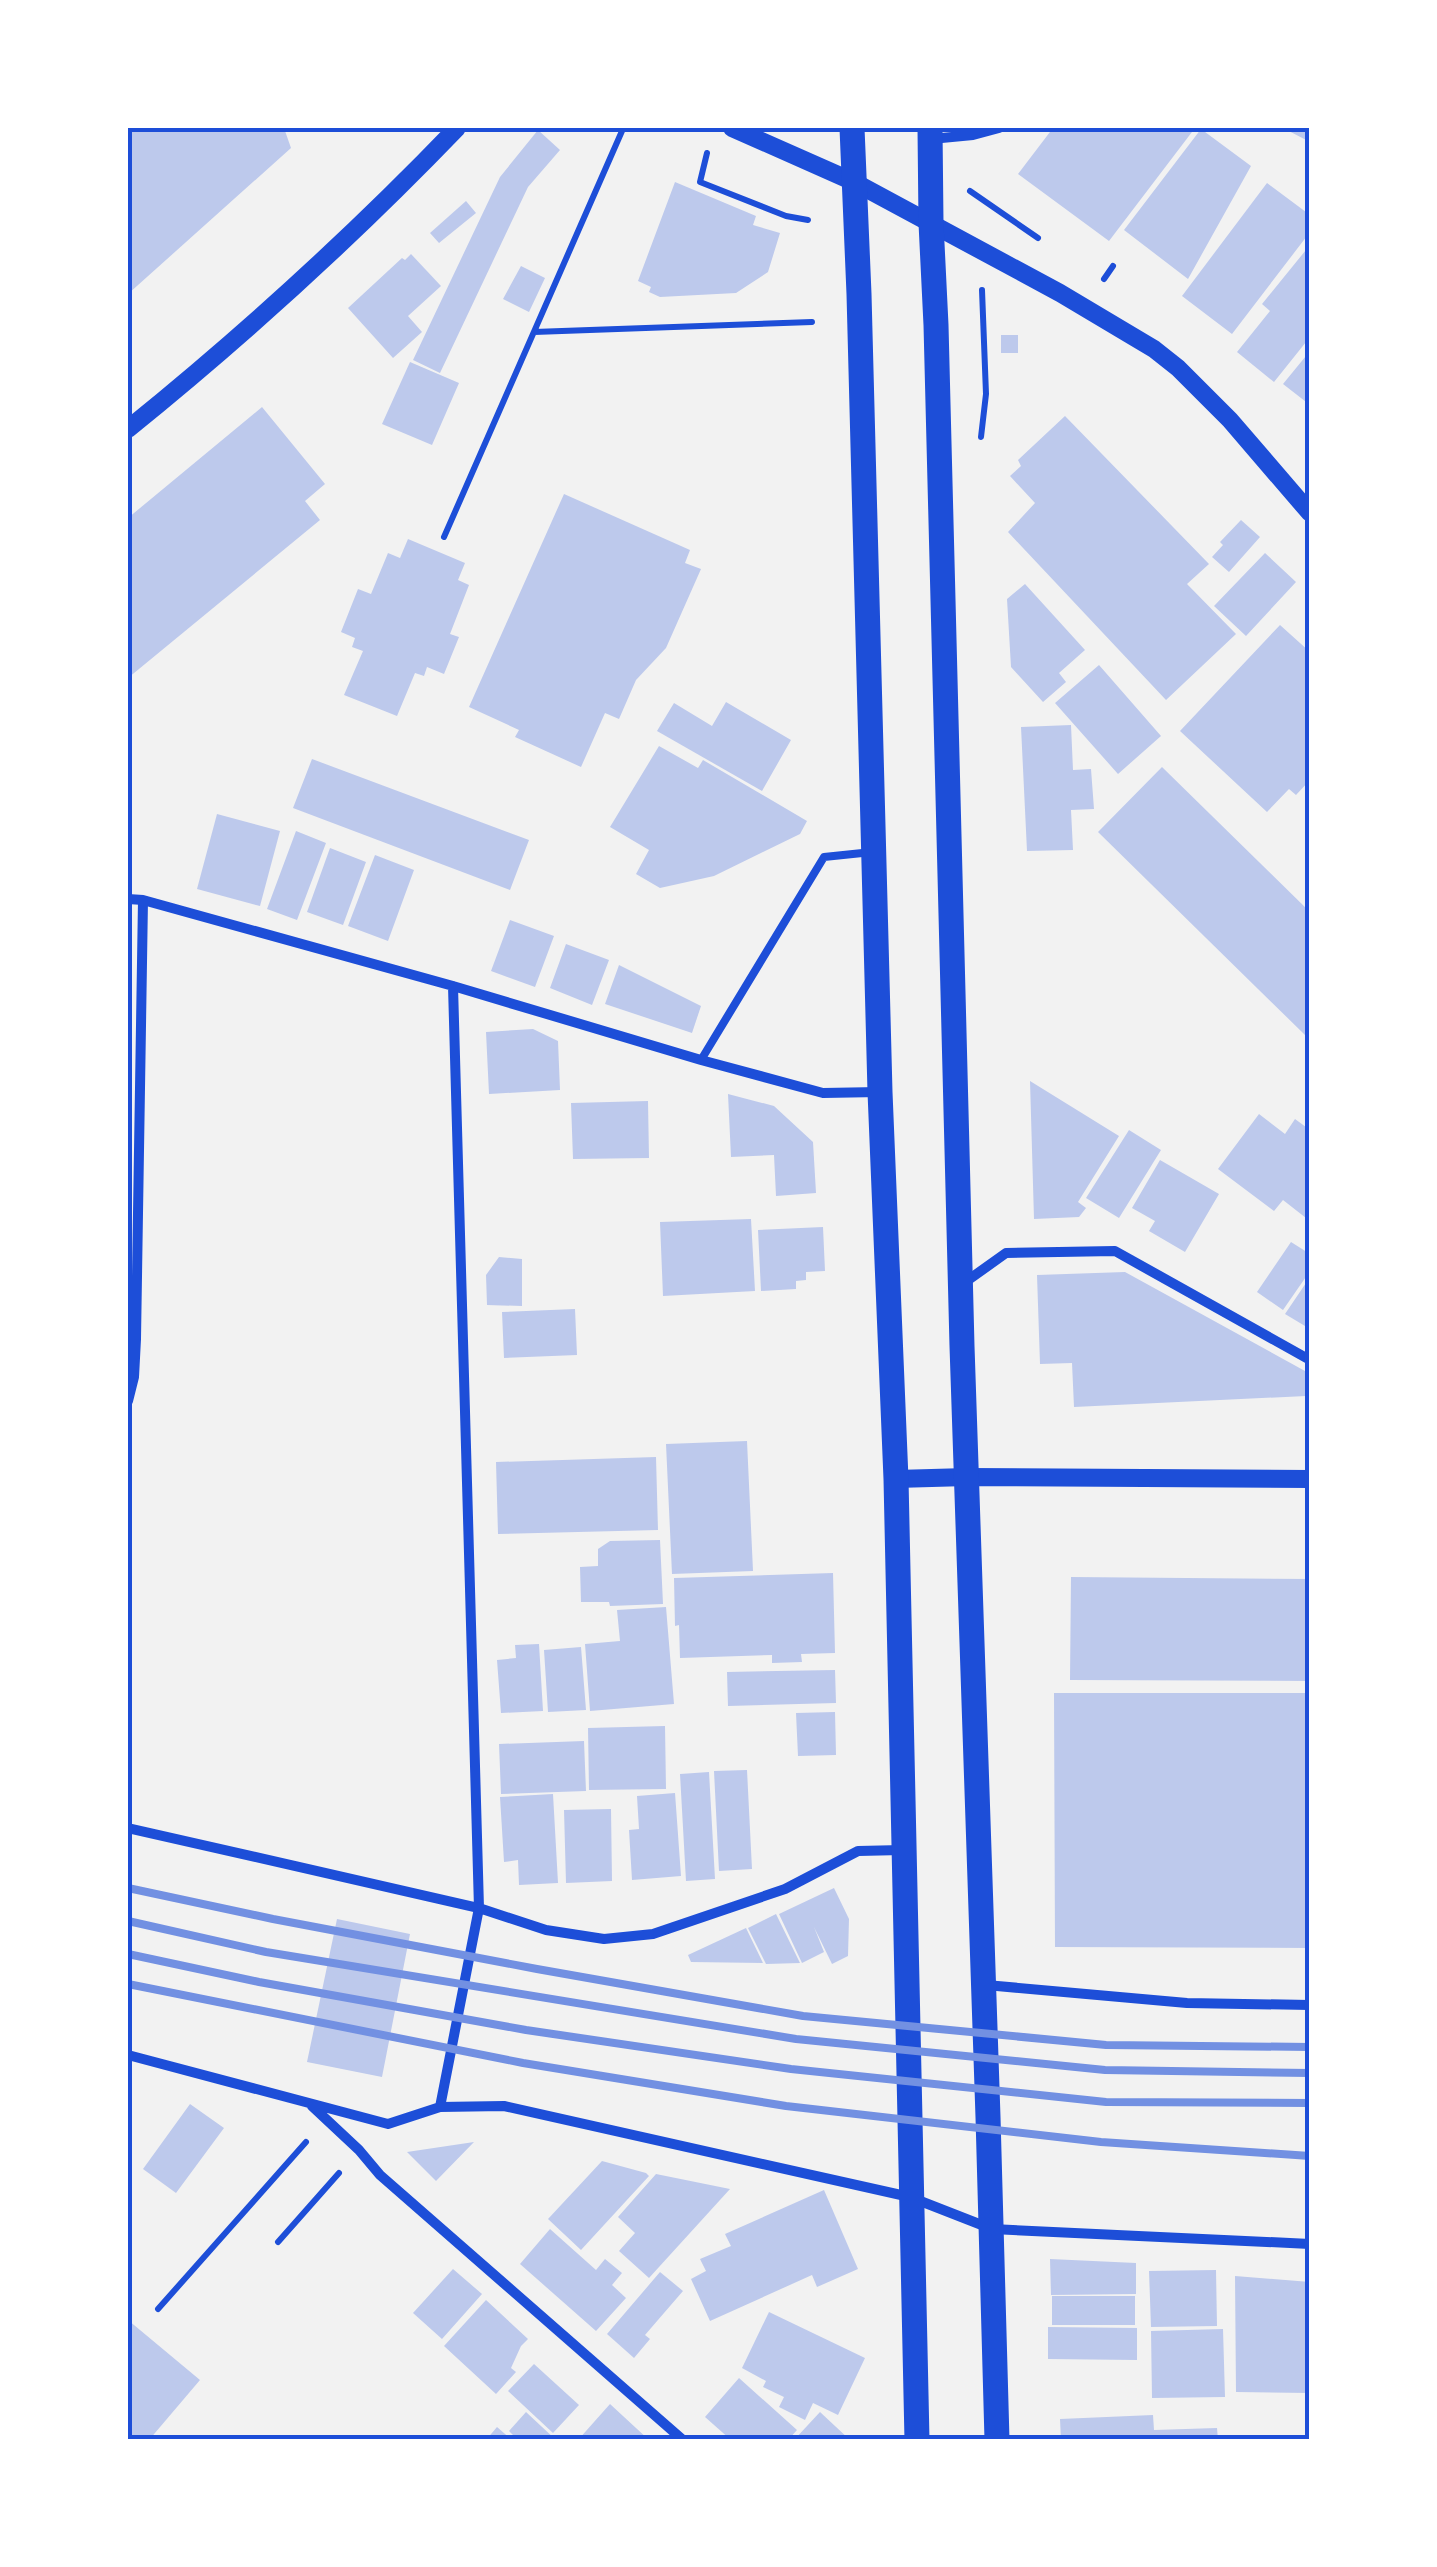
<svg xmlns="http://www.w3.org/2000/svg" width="1437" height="2567" font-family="'Nunito Sans',sans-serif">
	<rect width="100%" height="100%" fill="#f2f2f2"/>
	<path fill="#bdc9ec" d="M128,128H284L291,148L128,294Z
		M1053,128H1195L1109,241L1018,174Z
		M1283,128H1310V142Z
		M1201,129L1251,166L1188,279L1124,230Z
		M538,130L560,150L528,187L440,373L413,360L500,177Z
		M675,182L756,216L753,225L780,233L768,272L736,293L660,297L649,292L651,287L638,281Z
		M1267,183L1310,215V232L1232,334L1182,296Z
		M466,201L476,213L439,243L430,233Z
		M1310,245V337L1274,382L1237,352L1270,311L1262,304Z
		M411,254L441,286L408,316L422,332L393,358L348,308L402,258L405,260Z
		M521,266L545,278L529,312L503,299Z
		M1001,335H1018V353H1001Z
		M1310,351V405L1283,384Z
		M410,362L459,383L432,445L382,424Z
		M262,407L325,484L305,501L320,520L128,678V518Z
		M1065,416L1209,564L1187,584L1236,634L1166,700L1008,532L1035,503L1010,476L1021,466L1018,460Z
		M564,494L690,550L685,563L701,569L666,648L636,680L619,719L605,713L581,767L515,737L519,730L469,707Z
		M1241,520L1260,537L1229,572L1212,557L1223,545L1220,542Z
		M408,539L465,563L458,580L469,585L450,634L459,637L444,674L427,667L424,676L415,673L397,716L344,695L363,651L352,647L355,638L341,632L358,589L371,594L388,553L400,558Z
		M1265,553L1296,582L1246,636L1214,606Z
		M1025,584L1085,650L1059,673L1066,682L1043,702L1011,667L1007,599Z
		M1280,625L1310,652V780L1296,795L1289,789L1267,812L1180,731Z
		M1099,665L1161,736L1118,774L1055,703Z
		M726,702L791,740L762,791L657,731L674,703L712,726Z
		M1071,725L1073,770L1091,769L1094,809L1071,810L1073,850L1027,851L1021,727Z
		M659,746L698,768L703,760L807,821L800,834L714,876L660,888L636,874L649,850L610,827Z
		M312,759L529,840L510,890L293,808Z
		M1162,767L1310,912V1030L1305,1035L1098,832Z
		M217,814L280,831L260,906L197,889Z
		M296,831L326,843L297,920L267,909Z
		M330,848L366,862L343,925L307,912Z
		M375,855L414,870L388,941L348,926Z
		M510,920L554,936L535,987L491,971Z
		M566,944L609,960L592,1005L550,988Z
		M619,965L701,1006L692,1033L605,1004Z
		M533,1029L558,1041L560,1090L489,1094L486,1032Z
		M1030,1081L1119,1136L1078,1202L1086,1208L1079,1217L1034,1219Z
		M728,1094L774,1106L813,1142L816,1193L776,1196L774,1155L731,1157Z
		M648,1101L649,1158L573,1159L571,1103Z
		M1259,1114L1285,1134L1295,1119L1310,1130V1213L1306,1218L1283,1200L1274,1211L1218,1169Z
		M1129,1130L1161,1150L1119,1218L1086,1198Z
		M1160,1160L1219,1194L1185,1252L1149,1231L1155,1221L1132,1208Z
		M751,1219L755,1291L663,1296L660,1222Z
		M823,1227L825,1271L806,1272V1280L796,1281V1289L761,1291L758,1230Z
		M1291,1242L1310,1254V1271L1283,1310L1257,1292Z
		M499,1257L522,1259V1306L487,1305L486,1275Z
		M1125,1272L1305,1371L1306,1396L1074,1407L1072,1363L1040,1364L1037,1275Z
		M1310,1277V1329L1285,1314Z
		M575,1309L577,1355L504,1358L502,1312Z
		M747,1441L753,1571L672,1574L666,1444Z
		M656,1457L658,1530L498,1534L496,1462Z
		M660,1540L663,1604L610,1606L609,1602H581L580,1567L598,1566V1549L610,1541Z
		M833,1573L835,1653L801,1654L802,1662L772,1663V1655L680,1658L679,1625L675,1626L674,1578Z
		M1071,1577L1310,1579V1681L1070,1680Z
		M666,1607L674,1704L590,1711L585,1644L620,1641L617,1610Z
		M539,1644L543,1711L501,1713L497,1660L516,1658L515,1645Z
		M581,1647L586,1710L548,1712L544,1650Z
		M835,1670L836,1703L728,1706L727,1672Z
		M1054,1693H1310V1948L1055,1947Z
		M835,1712L836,1755L798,1756L796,1713Z
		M665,1726L666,1789L589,1790L588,1728Z
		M584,1741L586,1791L501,1794L499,1744Z
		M747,1770L752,1869L719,1871L714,1771Z
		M709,1772L715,1879L686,1881L680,1774Z
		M675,1793L681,1876L632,1880L629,1830L639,1829L637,1796Z
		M553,1794L558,1883L519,1885L518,1860L504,1862L500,1797Z
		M611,1809L612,1881L566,1883L564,1810Z
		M834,1888L849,1919L848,1956L832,1964L814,1927L824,1952L802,1963L779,1914Z
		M776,1914L800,1963L766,1964L748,1928Z
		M337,1919L410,1934L382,2077L307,2062Z
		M746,1928L763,1963L691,1962L688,1955Z
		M190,2104L224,2128L176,2193L143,2169Z
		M474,2142L436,2181L407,2152Z
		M602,2161L646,2173L649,2176L581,2250L548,2219Z
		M656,2174L730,2189L649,2278L619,2251L635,2233L618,2217Z
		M824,2190L858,2269L817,2287L812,2275L710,2321L691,2279L706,2271L700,2259L731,2246L725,2234Z
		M550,2229L596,2270L605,2259L622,2273L612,2285L626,2298L596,2331L520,2264Z
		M1050,2259L1136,2263V2294L1051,2295Z
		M453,2269L482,2294L442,2339L413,2313Z
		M1216,2270L1217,2326L1151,2327L1149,2271Z
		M660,2272L683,2291L645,2335L650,2339L634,2358L607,2334Z
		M1235,2276L1310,2282V2393L1236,2392Z
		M1052,2296H1135V2325H1052Z
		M486,2300L528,2339L521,2346L511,2368L516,2372L496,2394L444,2346Z
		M769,2312L865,2358L838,2415L813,2403L805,2420L779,2407L784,2397L763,2387L766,2381L742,2368Z
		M128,2320L200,2380L149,2440H128Z
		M1048,2327L1137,2328V2360L1048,2359Z
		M1223,2329L1225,2397L1152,2398L1151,2331Z
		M534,2364L579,2405L553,2433L508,2391Z
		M739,2378L797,2430L788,2440H731L705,2417Z
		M610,2404L649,2440H578Z
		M526,2412L556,2440H518L509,2431Z
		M820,2412L850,2440H794Z
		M1153,2415L1154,2430L1217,2428L1218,2440H1061L1060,2419Z
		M497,2427L512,2440H486Z"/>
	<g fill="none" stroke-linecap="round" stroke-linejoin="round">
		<path stroke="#1d4ed8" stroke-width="6" d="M707,153L700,182L786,216L808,220
			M970,191L1038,238
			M1104,279L1113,266
			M534,332L812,322
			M981,437L986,394L982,290
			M444,537L622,131
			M278,2242L339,2173
			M158,2309L306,2142"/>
		<path stroke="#1d4ed8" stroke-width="8" d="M701,1060L824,857L872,852"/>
		<path stroke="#1d4ed8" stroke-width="10" d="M931,139L973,135L999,128
			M128,899L143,900L453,986L701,1060L823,1093L879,1092
			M964,1283L1006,1253L1115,1251L1310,1360
			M128,1401L134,1377L136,1339L143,900
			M128,1828L479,1908L453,986
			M986,1985L1187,2003L1310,2005
			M128,2055L388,2124L440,2107L504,2106L910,2197L992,2229L1310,2244
			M312,2106L359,2150L380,2175L683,2440
			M440,2107L479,1908L546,1930L604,1939L653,1934L785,1889L858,1851L902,1850"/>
		<path stroke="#1d4ed8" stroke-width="18" d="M732,128L854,182L1060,293L1154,349L1178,368L1230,420L1310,513
			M128,429C243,336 354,235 457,128
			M896,1479L967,1477L1310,1479"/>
		<path stroke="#1d4ed8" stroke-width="25" d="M852,128L859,294L880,1092L896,1479L917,2440
			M930,128L931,223L936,325L962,1346L988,2117L997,2440"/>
		<path stroke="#7290e2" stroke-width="8" d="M128,1888L273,1919L537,1969L803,2016L1106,2045L1310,2047
			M128,1921L266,1952L796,2039L1105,2070L1310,2073
			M128,1954L259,1982L526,2030L791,2069L1106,2102L1310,2103
			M128,1984L523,2063L786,2106L1101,2142L1310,2156"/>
	</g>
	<rect width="1437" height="2567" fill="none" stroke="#ffffff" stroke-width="260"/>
	<rect x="130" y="130" width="1177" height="2307" fill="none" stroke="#1d4ed8" stroke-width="4"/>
</svg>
